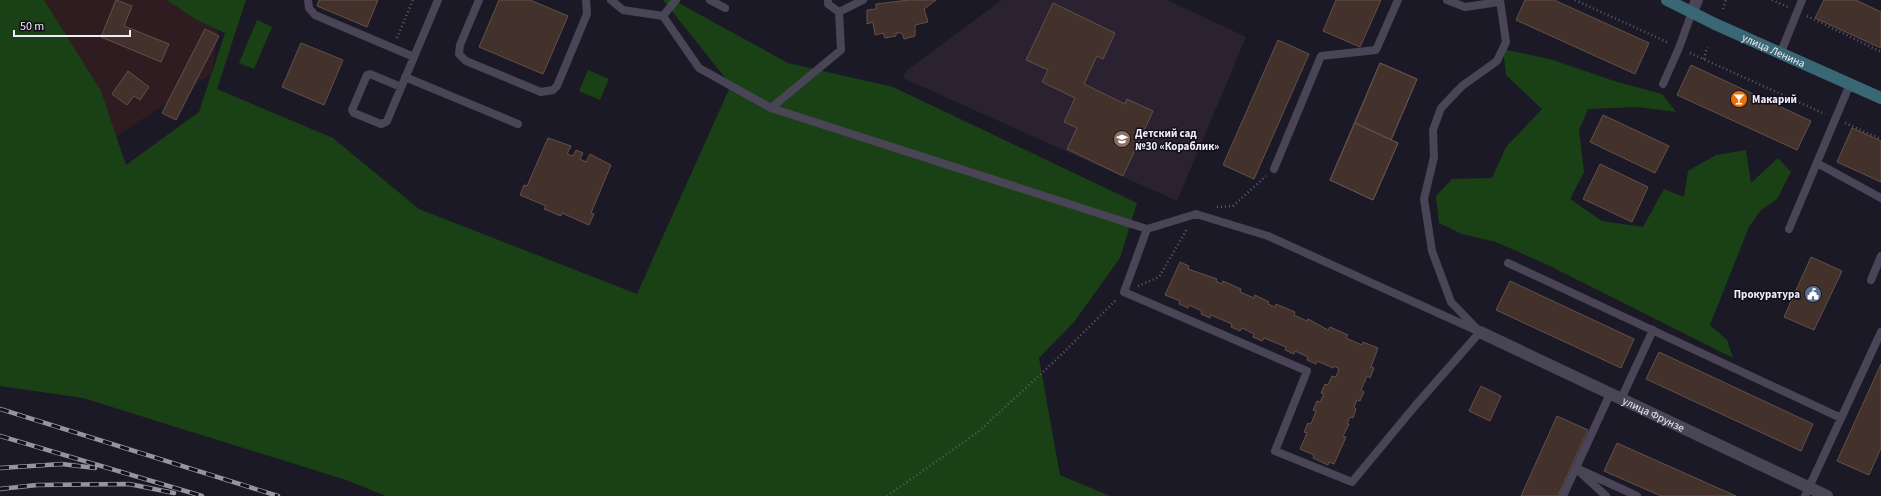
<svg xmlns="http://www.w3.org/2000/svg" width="1881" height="496" font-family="'Source Sans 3',sans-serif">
<rect width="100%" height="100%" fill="#1c1927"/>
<path fill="#2f1c21" d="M 26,0 L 222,0 L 212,73 L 103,145 Z"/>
<path fill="#2a2231" d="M 1002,0 L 1167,0 L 1246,37 L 1177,201 L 903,78 L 907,70 Z"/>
<path fill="#1a4015" d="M 0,0 L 44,0 L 101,91 L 126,165 L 199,112 L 225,33 L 197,20 L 167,0 L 246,0 L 217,89 L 333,138 L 419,209 L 637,294 L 731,85 L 663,0 L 673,0 L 788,63 L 893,87 L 1137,203 L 1120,258 L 1074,322 L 1039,358 L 1060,475 L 1110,496 L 386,496 L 346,480 L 83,398 L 0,386 Z
M 257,20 L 272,27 L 254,69 L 239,63 Z
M 1503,49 L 1553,60 L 1614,81 L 1662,94 L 1676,112 L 1638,107 L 1588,109 L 1579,130 L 1584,172 L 1570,199 L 1602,221 L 1643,227 L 1664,189 L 1684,197 L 1688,171 L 1716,155 L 1746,150 L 1751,183 L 1778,158 L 1791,172 L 1777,199 L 1761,210 L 1749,227 L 1710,325 L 1727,340 L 1733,358 L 1548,265 L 1496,242 L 1462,234 L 1439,223 L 1436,196 L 1452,179 L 1492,178 L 1506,147 L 1542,109 L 1506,75 Z
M 588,70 L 609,79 L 600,100 L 579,91 Z"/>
<path fill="#43312b" stroke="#635049" d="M 116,0 L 132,6 L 124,26 L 169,44 L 161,62 L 101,37 Z
M 319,0 L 378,0 L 367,27 L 317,6 Z
M 499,0 L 530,0 L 568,16 L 543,74 L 479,47 Z
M 909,0 L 936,0 L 924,9 L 928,22 L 915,25 L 915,36 L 904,39 L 902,33 L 896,33 L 896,36 L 885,38 L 883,33 L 875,35 L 873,22 L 867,24 L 867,10 L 876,9 L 876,4 Z
M 1336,0 L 1381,0 L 1360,47 L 1323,31 Z
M 1525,0 L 1554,0 L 1649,43 L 1635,74 L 1516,20 Z
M 1824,0 L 1856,0 L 1881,12 L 1881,48 L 1815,18 Z
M 1053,3 L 1115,33 L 1103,59 L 1097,56 L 1084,84 L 1125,104 L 1127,99 L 1153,111 L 1123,176 L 1067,149 L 1077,128 L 1064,122 L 1075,98 L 1042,82 L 1048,70 L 1026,60 Z
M 205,29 L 219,36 L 176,120 L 162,113 Z
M 1278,40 L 1309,54 L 1254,179 L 1223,165 Z
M 301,43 L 343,60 L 324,105 L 282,87 Z
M 1380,63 L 1417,79 L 1391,140 L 1398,143 L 1373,200 L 1330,180 Z
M 1380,63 L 1417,79 L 1391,140 L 1355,123 Z
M 1691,65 L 1811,121 L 1797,150 L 1677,95 Z
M 128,71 L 149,87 L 140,100 L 134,96 L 127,105 L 112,94 Z
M 1603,115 L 1669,146 L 1655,173 L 1590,142 Z
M 1355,123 L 1398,143 L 1373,200 L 1330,180 Z
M 1852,128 L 1881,141 L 1881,182 L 1837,162 Z
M 548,138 L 571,146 L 567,154 L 573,156 L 576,150 L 583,153 L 580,159 L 586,162 L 590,154 L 611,165 L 591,213 L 594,214 L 589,225 L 562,213 L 561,216 L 544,209 L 546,206 L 520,195 L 524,185 L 527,186 Z
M 1600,164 L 1648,187 L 1632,222 L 1583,199 Z
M 1811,257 L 1842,271 L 1814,330 L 1784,317 Z
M 1180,262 L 1189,266 L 1188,269 L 1217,279 L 1216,281 L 1222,284 L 1223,281 L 1241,289 L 1240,292 L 1254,298 L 1255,295 L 1269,302 L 1268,304 L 1275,307 L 1276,304 L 1295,312 L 1294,315 L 1307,321 L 1308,319 L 1328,330 L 1330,327 L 1348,335 L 1346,338 L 1362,345 L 1363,342 L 1378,348 L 1371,367 L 1374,368 L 1370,378 L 1367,376 L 1361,390 L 1364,392 L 1360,401 L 1357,400 L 1354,407 L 1356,409 L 1353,418 L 1350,417 L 1347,424 L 1349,424 L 1343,436 L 1346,437 L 1334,464 L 1329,462 L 1328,465 L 1313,458 L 1314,455 L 1300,449 L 1307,433 L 1304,432 L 1308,423 L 1311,424 L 1316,411 L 1313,410 L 1317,401 L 1320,402 L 1324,394 L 1321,393 L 1325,384 L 1328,385 L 1332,376 L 1336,377 L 1339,369 L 1334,366 L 1333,368 L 1317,361 L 1316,364 L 1307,360 L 1308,357 L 1295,351 L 1294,354 L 1285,350 L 1286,347 L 1264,338 L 1262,341 L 1253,337 L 1254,334 L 1242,328 L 1240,331 L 1231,327 L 1232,324 L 1211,315 L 1210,318 L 1201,314 L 1202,311 L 1189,305 L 1188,308 L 1179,304 L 1180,301 L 1165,295 Z
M 1510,281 L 1634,339 L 1621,368 L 1496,310 Z
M 1659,352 L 1813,424 L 1801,451 L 1646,379 Z
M 1881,364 L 1881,448 L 1869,475 L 1837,461 Z
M 1481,386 L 1501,396 L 1490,421 L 1469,411 Z
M 1557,416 L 1588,430 L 1558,496 L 1521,496 Z
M 1617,443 L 1736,496 L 1661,496 L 1604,471 Z"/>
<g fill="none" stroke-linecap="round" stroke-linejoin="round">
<path stroke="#5d5b67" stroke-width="2.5" stroke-dasharray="1 3" stroke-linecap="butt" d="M 1575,0 L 1669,43
M 1772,0 L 1788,7
M 1723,9 L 1726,0
M 1807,16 L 1881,52
M 397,38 L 413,0
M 1690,53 L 1825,114
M 1704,59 L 1707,47
M 1845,123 L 1881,139
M 1217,207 L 1233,206 L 1266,176
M 1138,286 L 1159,277 L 1187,229
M 887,496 L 978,432 L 1057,359 L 1117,299"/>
<path stroke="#494556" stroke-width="8" d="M 308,0 L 309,8 L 315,15 L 414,57
M 479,0 L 460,45 L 459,54 L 466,61 L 541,92 L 553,90 L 557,86 L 587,14 L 586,0
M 611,0 L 623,10 L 663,16 L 699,68 L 771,108 L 1147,229 L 1196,214 L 1268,236 L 1480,332
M 710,0 L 725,8
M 828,0 L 828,4 L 839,12
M 1447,0 L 1465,7 L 1499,2
M 663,16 L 676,0
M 1781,52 L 1802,0
M 405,77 L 518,124
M 1663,84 L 1679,48 L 1692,12
M 401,87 L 370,74 L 367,75 L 352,110 L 354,113 L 381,124 L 386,122 L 387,121 L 438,0
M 771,108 L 841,50 L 839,12 L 863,0
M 1817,163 L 1881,198
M 1274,169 L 1321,56 L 1376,50 L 1398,0
M 1147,229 L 1124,292 L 1307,371 L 1275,451 L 1352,482 L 1415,406 L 1480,332
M 1789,229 L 1850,84
M 1508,263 L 1841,418
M 1871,280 L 1881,256
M 1477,329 L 1451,302 L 1432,251 L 1424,199 L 1434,157 L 1433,130 L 1441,108 L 1462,86 L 1497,61 L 1506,42 L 1500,0
M 1621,399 L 1653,330
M 1576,468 L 1637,496
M 1581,473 L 1606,496
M 1563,496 L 1610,394
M 1805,496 L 1881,332"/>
<g stroke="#494556" stroke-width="12">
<path d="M 1692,12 L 1697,0"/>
<path id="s1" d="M 1480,332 L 1827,496"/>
</g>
<path stroke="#396874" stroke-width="12" id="s2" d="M 1667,0 L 1715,24 L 1881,98"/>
<g stroke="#9794a0" stroke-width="4.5">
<path id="rail" d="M 0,409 L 278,496
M 0,436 L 202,496
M 0,468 L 62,464 L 95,468
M 0,489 L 37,485 L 129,484 L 174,493"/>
</g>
<use href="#rail" stroke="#130f1d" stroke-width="3" stroke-dasharray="9" stroke-linecap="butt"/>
</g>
<defs>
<g id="bar-disc" transform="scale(0.9)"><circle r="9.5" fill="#e8710a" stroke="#130f1d"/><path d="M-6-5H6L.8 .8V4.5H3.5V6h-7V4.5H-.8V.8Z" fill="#fff"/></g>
<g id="school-disc" transform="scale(0.9)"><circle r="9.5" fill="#8d6e63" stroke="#130f1d"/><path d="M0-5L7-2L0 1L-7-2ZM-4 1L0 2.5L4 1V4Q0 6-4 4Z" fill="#fff"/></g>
<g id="civic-disc" transform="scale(0.9)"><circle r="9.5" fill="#5c6f8a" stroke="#130f1d"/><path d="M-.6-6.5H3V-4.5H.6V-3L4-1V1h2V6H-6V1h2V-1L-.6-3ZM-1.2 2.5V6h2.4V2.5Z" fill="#fff"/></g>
</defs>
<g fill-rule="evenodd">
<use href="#bar-disc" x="1739" y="99"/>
<use href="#school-disc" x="1122" y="139"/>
<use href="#civic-disc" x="1813" y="294"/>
</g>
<g text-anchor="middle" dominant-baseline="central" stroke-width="3" stroke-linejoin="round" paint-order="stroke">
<g font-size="11" fill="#efedf7" stroke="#130f1d">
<text stroke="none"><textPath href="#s2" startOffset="118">улица Ленина</textPath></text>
<text stroke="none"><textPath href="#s1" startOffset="192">улица Фрунзе</textPath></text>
</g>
<g font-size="11" font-weight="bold" fill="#efedf7" stroke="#130f1d" text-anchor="start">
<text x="1752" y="99">Макарий</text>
<text x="1135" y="133">Детский сад<tspan x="1135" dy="13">№30 «Кораблик»</tspan></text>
<text x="1800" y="294" text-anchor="end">Прокуратура</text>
</g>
</g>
<path d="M14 30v6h116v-6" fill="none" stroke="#efedf7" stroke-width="2"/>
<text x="20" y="30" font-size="12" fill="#efedf7" stroke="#130f1d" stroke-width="3" paint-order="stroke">50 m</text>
</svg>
